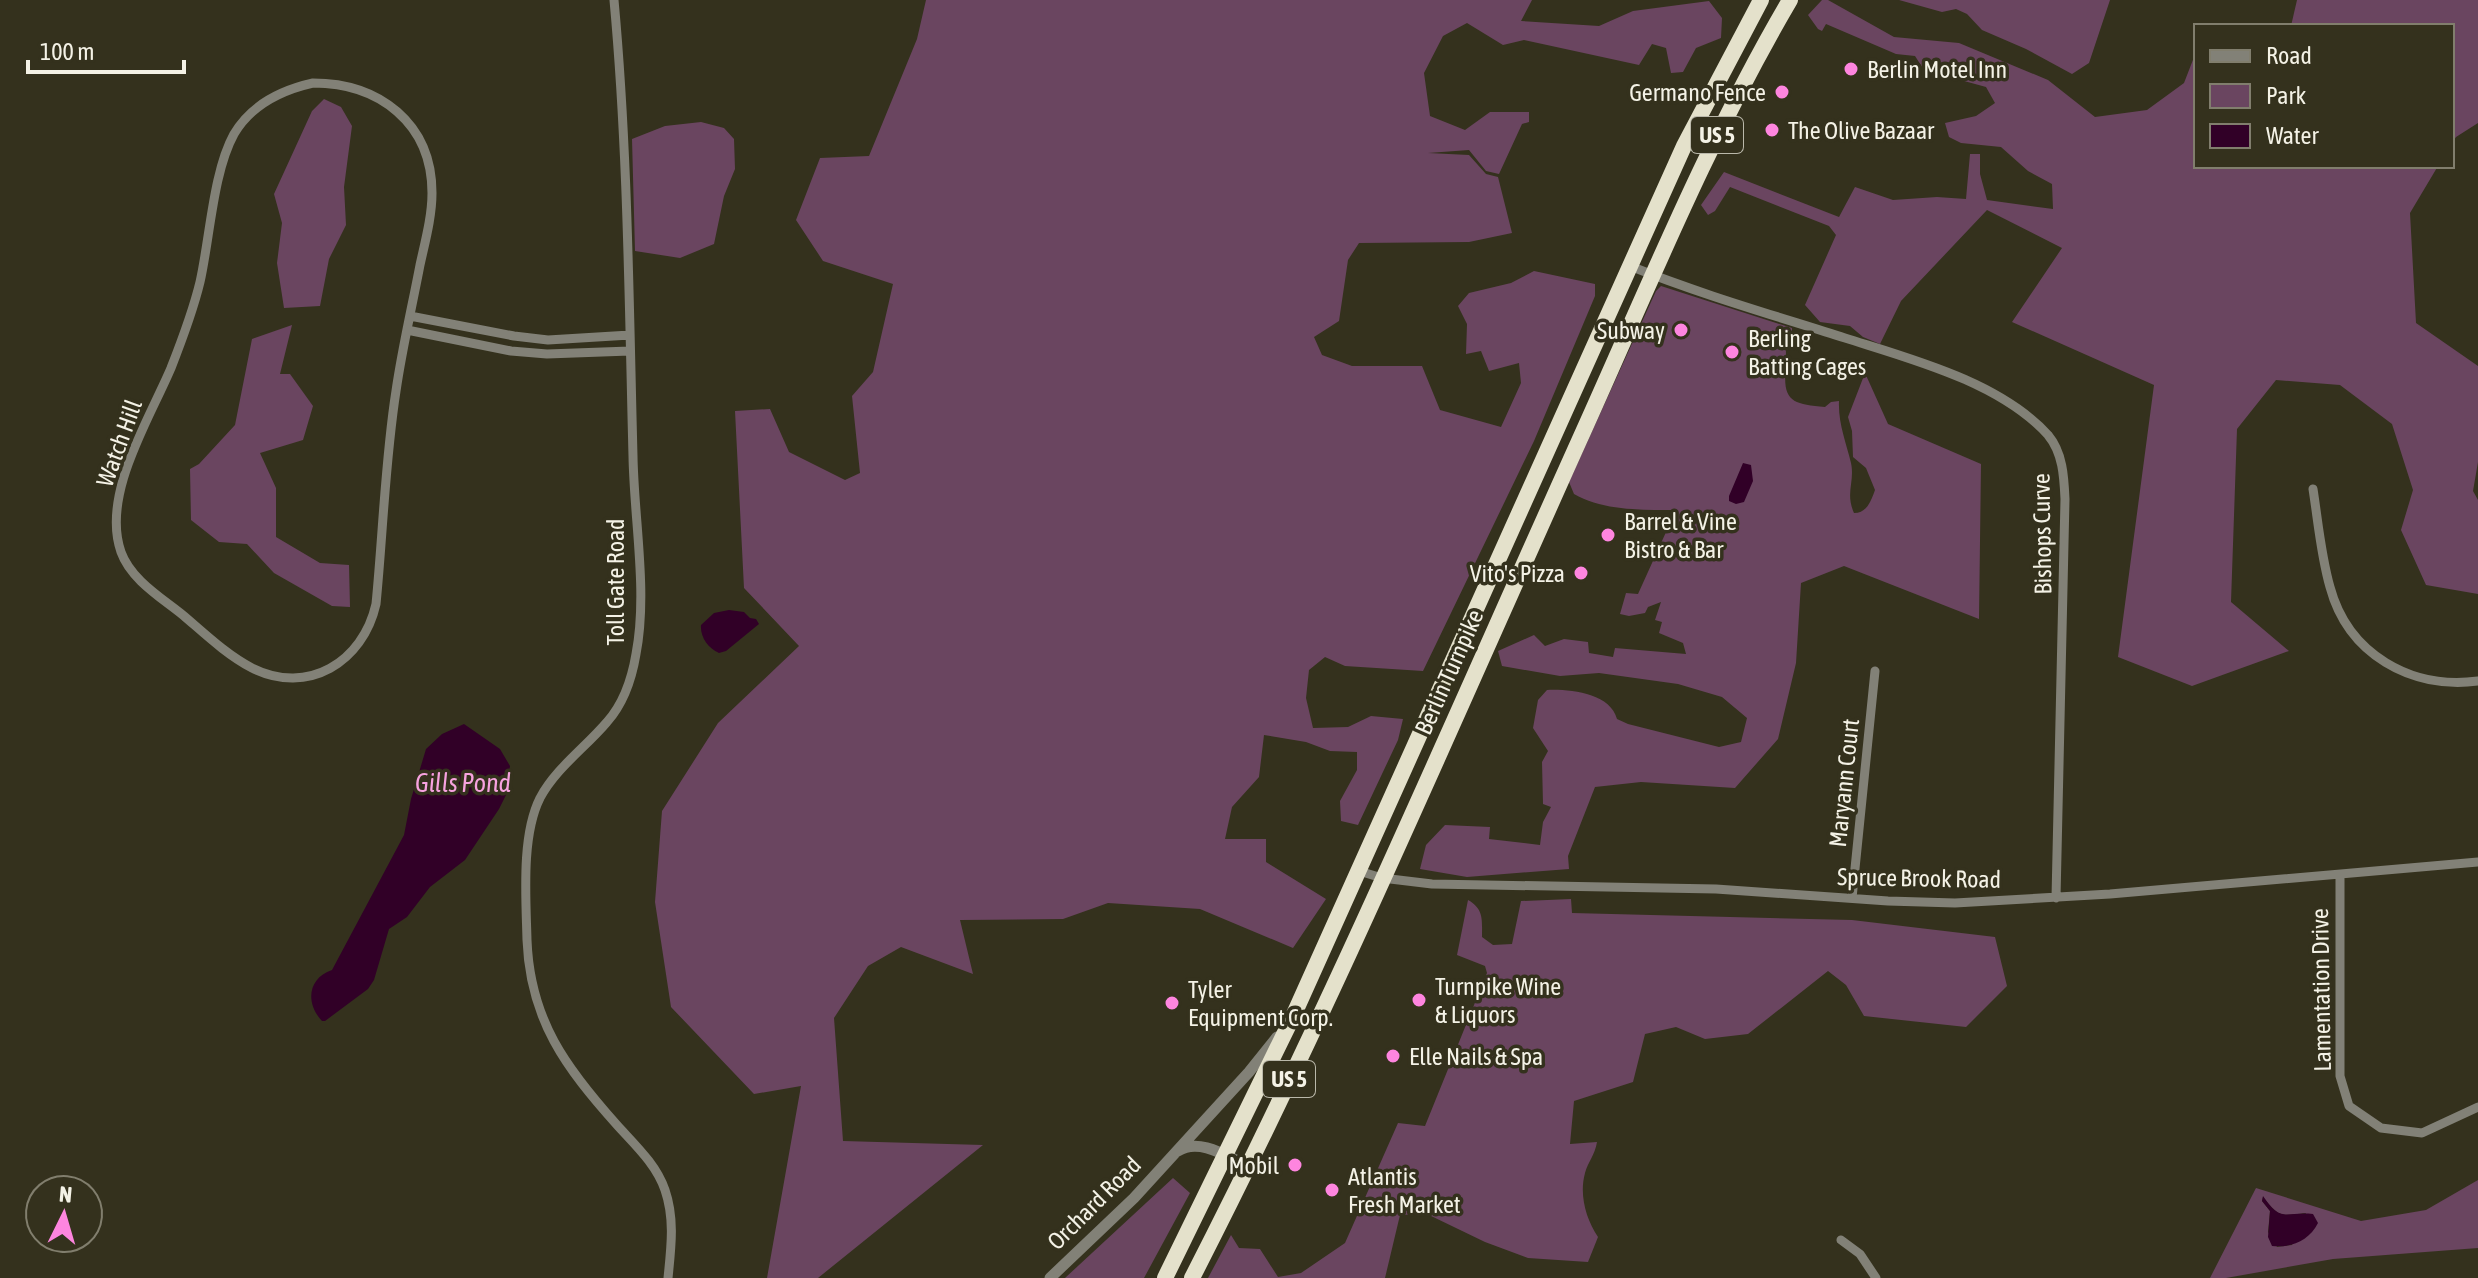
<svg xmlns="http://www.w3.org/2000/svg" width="2478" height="1278" font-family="'Asap Condensed',sans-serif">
<rect width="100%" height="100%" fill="#34311d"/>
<path fill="#6a4560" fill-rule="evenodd" d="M 926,0 L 1532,0 L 1521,21 L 1599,26 L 1633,11 L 1709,1 L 1722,18 L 1721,38 L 1696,48 L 1683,72 L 1671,73 L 1666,48 L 1652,44 L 1639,65 L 1524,40 L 1503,45 L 1467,23 L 1443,36 L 1424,73 L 1430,116 L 1465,130 L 1490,112 L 1529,112 L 1529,122 L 1522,124 L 1499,174 L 1486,171 L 1469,150 L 1428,153 L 1469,155 L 1486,174 L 1498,177 L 1512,233 L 1469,242 L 1359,243 L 1348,260 L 1339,321 L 1314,337 L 1322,355 L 1352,366 L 1422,366 L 1440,410 L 1501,427 L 1521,383 L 1519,363 L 1489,371 L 1481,351 L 1466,354 L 1467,324 L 1458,306 L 1469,293 L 1511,283 L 1534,271 L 1595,284 L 1595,296 L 1534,441 L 1423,671 L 1345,666 L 1325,657 L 1309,670 L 1306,698 L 1313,728 L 1348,727 L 1371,716 L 1403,719 L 1398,740 L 1358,825 L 1341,821 L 1340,801 L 1357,770 L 1357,752 L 1330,751 L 1306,742 L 1264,735 L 1259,777 L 1232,807 L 1225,839 L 1266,839 L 1266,862 L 1326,899 L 1293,948 L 1200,909 L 1108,903 L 1063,919 L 960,920 L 973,974 L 901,947 L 868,966 L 834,1018 L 843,1141 L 983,1145 L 818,1278 L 767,1278 L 801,1086 L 754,1094 L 671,1007 L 655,902 L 662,811 L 718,723 L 799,646 L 744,588 L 735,411 L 770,409 L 789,452 L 845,480 L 860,473 L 852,396 L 873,372 L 893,284 L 823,261 L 796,220 L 820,158 L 869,156 L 917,39 Z
M 1822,0 L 1828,0 L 1894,37 L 1959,43 L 2048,80 L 2095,117 L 2147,110 L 2184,83 L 2196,52 L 2196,166 L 2438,166 L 2410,213 L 2416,323 L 2478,366 L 2478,462 L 2473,491 L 2478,500 L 2478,594 L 2426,585 L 2401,530 L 2413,490 L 2392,424 L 2340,385 L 2276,380 L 2237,429 L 2231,602 L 2289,651 L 2192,686 L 2118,657 L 2154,385 L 2012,322 L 2062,248 L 1987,210 L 1901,301 L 1880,344 L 1863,337 L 1850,326 L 1820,322 L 1805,305 L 1836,235 L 1829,226 L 1730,187 L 1715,211 L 1708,215 L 1701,205 L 1724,172 L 1839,217 L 1855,187 L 1893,200 L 1937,197 L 1966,199 L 1970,154 L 1980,154 L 1980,174 L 1987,200 L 2053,209 L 2052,184 L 2028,171 L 2001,147 L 1961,143 L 1949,137 L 1945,123 L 1976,116 L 1995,103 L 1986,87 L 1924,70 L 1915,56 L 1896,54 L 1826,24 L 1822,31 L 1818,29 L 1808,15 Z
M 1899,0 L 2110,0 L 2089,63 L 2072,74 L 2026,49 L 1982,30 L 1967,14 L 1956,9 L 1942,12 Z
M 2297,0 L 2478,0 L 2478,123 L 2456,137 L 2452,143 L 2452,26 L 2291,26 Z
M 324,99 L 341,107 L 352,126 L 344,187 L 346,225 L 329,259 L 320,306 L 284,308 L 277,263 L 282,223 L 274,194 L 312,111 Z
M 701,122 L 724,128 L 734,139 L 735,169 L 724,196 L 714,244 L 680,258 L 635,251 L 632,139 L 665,126 Z
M 1661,286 L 1792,328 L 1792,336 C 1783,346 1787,354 1786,366 C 1782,401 1792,404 1825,407 L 1831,402 L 1839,401 C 1838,423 1846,442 1851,463 C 1855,482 1845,493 1854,513 C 1867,513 1871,501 1875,490 L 1866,468 L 1853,457 L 1852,431 L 1848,417 L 1865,373 L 1888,424 L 1981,464 L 1979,619 L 1844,566 L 1801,583 L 1796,663 L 1778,739 L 1735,788 L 1641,782 L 1595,787 L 1568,856 L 1569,869 L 1467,877 L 1420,869 L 1426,845 L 1445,825 L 1490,827 L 1489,839 L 1540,845 L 1543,822 L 1551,807 L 1543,804 L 1542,762 L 1548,751 L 1533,728 L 1538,700 L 1547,690 C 1570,689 1610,693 1617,719 L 1628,724 L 1719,747 L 1741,742 L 1747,718 L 1722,697 L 1678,684 L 1599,673 L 1560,676 L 1502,666 L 1498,651 L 1534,635 L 1545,646 L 1564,639 L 1588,642 L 1589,653 L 1613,657 L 1615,648 L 1686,654 L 1683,643 L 1659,633 L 1662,622 L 1655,620 L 1661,602 L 1648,607 L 1645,613 L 1629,616 L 1620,614 L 1626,593 L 1638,594 L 1676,510 C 1644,510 1603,511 1574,494 L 1569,482 L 1656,291 Z
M 292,325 L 280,374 L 290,374 L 313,406 L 303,440 L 260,453 L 276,488 L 276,537 L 320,563 L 349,565 L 350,607 L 332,606 L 274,573 L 247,544 L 219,542 L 191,520 L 190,469 L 199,464 L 235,425 L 252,339 Z
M 1571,899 L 1572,913 L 1852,920 L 1995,937 L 2007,986 L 1966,1027 L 1864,1016 L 1846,985 L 1828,971 L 1748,1034 L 1705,1039 L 1676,1027 L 1645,1034 L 1633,1082 L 1574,1101 L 1570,1144 L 1597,1142 C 1595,1155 1588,1162 1585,1173 C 1579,1195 1586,1219 1598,1237 L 1588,1262 L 1528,1258 L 1485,1242 L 1427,1214 L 1400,1215 L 1385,1278 L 1208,1278 L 1231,1235 L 1239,1248 L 1260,1249 L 1278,1277 L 1301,1273 L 1345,1243 L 1398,1123 L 1425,1126 L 1487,973 L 1485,966 L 1457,955 L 1468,900 C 1484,909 1482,920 1482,937 L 1493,945 L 1512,944 L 1521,901 Z
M 1173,1178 L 1190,1193 L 1144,1278 L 1065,1278 Z
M 2478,1180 L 2478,1248 L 2333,1259 L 2226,1278 L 2210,1278 L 2256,1188 L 2361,1221 L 2426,1210 ZM 2263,1197 C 2280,1218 2280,1216 2306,1213 L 2292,1245 L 2277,1247 L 2268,1232 L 2270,1211 L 2262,1201 Z"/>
<path fill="#310027" d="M 1743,463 L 1751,465 L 1753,481 L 1744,502 L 1736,504 L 1729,501 L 1729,496 Z
M 729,610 L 744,612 L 750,618 L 756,619 L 759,624 L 726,651 L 719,653 C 708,648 700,637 701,625 L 714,613 Z
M 464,724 L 500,749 L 510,766 L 506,795 L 499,809 L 465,860 L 430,887 L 407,917 L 389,929 L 374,980 L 368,989 L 325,1021 L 322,1021 C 305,1003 308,978 332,970 L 404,835 L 411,799 L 426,749 L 442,734 Z
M 2263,1196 C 2282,1224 2285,1211 2313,1214 L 2318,1223 C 2309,1241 2291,1248 2272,1246 L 2268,1237 L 2270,1211 L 2262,1201 Z"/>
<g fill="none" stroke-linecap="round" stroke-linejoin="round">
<path stroke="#828177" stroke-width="9" d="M 614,0 C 628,152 629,304 633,456 C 634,520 648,592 636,654 C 632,678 624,703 607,722 C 585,748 556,768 540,798 C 521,836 526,898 527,940 C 530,1020 566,1068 617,1125 C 635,1145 656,1164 665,1190 C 675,1219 671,1248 668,1278
M 313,83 C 379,83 432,123 432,193 C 432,217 425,242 420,265 C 412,307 402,349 396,391 C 385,461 383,533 376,604 C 363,662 308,696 252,668 C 227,655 205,634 184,616 C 162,598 131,580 121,552 C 101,495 149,420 171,368 C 182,340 193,311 200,282 C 210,238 213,172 234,134 C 251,105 282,90 313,83 Z
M 1630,266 C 1700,294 1773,315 1845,338 C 1911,359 2000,382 2048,435 C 2063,453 2064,477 2065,499 L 2056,898
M 410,316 L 514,336 L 548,340 L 630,335
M 407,330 L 511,351 L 547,354 L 630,351
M 2313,489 C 2318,521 2321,556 2330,587 C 2348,654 2411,690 2478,681
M 1359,871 L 1382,878 L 1432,884 L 1716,889 L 1888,901 L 1955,903 L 2110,894 L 2478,862
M 2340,875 L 2340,1076 L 2349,1106 L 2381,1128 L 2422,1133 L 2478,1107
M 1852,898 L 1875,671
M 1841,1240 L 1860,1254 L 1876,1278"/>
<path stroke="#828177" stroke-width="11" d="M 1178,1151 C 1199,1137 1228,1157 1248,1166
M 1050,1278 L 1134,1198 L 1249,1072 L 1277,1037"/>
<path stroke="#e4e1cb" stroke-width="16" d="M 1165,1278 L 1295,1012 L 1684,146 L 1761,0
M 1192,1278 C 1332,1005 1453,721 1579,441 C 1646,293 1707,141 1790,0"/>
</g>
<g fill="#fe85df" stroke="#34311d" stroke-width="3">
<circle cx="1851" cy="69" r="8"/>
<circle cx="1782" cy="92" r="8"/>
<circle cx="1772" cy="130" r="8"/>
<circle cx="1681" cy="330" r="8"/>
<circle cx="1732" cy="352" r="8"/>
<circle cx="1608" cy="535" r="8"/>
<circle cx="1581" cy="573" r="8"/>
<circle cx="1419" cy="1000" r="8"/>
<circle cx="1172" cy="1003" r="8"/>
<circle cx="1393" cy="1056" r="8"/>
<circle cx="1295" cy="1165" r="8"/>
<circle cx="1332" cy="1190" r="8"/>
</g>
<g text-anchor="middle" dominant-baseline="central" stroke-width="7" stroke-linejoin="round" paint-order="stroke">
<g fill="#34311d" stroke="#bab8aa" stroke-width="2">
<rect x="1691" y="117" width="52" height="36" rx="6"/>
<rect x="1263" y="1061" width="52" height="36" rx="6"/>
</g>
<g font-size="22" font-weight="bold" fill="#f4f2e6">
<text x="1717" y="135">US 5</text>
<text x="1289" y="1079">US 5</text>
</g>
<g font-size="24" fill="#f4f2e6" stroke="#34311d" text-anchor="start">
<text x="1867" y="69">Berlin Motel Inn</text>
<text x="1766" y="92" text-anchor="end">Germano Fence</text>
<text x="1788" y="130">The Olive Bazaar</text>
<text x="1665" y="330" text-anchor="end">Subway</text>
<text x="1748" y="338">Berling<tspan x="1748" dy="28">Batting Cages</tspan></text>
<text x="1624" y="521">Barrel &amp; Vine<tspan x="1624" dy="28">Bistro &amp; Bar</tspan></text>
<text x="1565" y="573" text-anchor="end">Vito's Pizza</text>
<text x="1435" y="986">Turnpike Wine<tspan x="1435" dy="28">&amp; Liquors</tspan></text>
<text x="1188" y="989">Tyler<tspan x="1188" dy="28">Equipment Corp.</tspan></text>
<text x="1409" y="1056">Elle Nails &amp; Spa</text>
<text x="1279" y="1165" text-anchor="end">Mobil</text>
<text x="1348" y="1176">Atlantis<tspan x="1348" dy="28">Fresh Market</tspan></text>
</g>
<g font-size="24" fill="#f4f2e6" stroke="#34311d">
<text transform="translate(119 443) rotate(-70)">Watch Hill</text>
<text transform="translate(2042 534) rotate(-91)">Bishops Curve</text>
<text transform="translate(615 582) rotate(-90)">Toll Gate Road</text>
<text transform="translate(1449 672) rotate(-66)">Berlin Turnpike</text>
<text transform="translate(1844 783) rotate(-84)">Maryann Court</text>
<text transform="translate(1919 878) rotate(1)">Spruce Brook Road</text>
<text transform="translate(2321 990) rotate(-91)">Lamentation Drive</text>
<text transform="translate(1094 1203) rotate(-45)">Orchard Road</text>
</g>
<g font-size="26" font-style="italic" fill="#f7a2df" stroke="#34311d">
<text x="463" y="783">Gills Pond</text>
</g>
</g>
<rect x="2194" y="24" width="260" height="144" fill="#34311d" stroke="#817e6d" stroke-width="2"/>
<rect x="2210" y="50" width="40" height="12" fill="#828177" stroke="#817e6d" stroke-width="2"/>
<text x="2266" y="64" font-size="24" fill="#f4f2e6">Road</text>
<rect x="2210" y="84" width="40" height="24" fill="#6a4560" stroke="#817e6d" stroke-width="2"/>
<text x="2266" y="104" font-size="24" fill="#f4f2e6">Park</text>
<rect x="2210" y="124" width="40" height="24" fill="#310027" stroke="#817e6d" stroke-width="2"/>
<text x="2266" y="144" font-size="24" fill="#f4f2e6">Water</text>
<g transform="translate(64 1214) rotate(5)"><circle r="38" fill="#34311d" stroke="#817e6d" stroke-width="2"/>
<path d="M0-6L14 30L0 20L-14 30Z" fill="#fe85df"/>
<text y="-12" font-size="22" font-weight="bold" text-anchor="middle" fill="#f4f2e6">N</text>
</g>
<path d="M28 60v12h156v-12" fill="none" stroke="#f4f2e6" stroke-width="4"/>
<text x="40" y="60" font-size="24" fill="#f4f2e6" stroke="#34311d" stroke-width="6" paint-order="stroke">100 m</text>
</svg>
